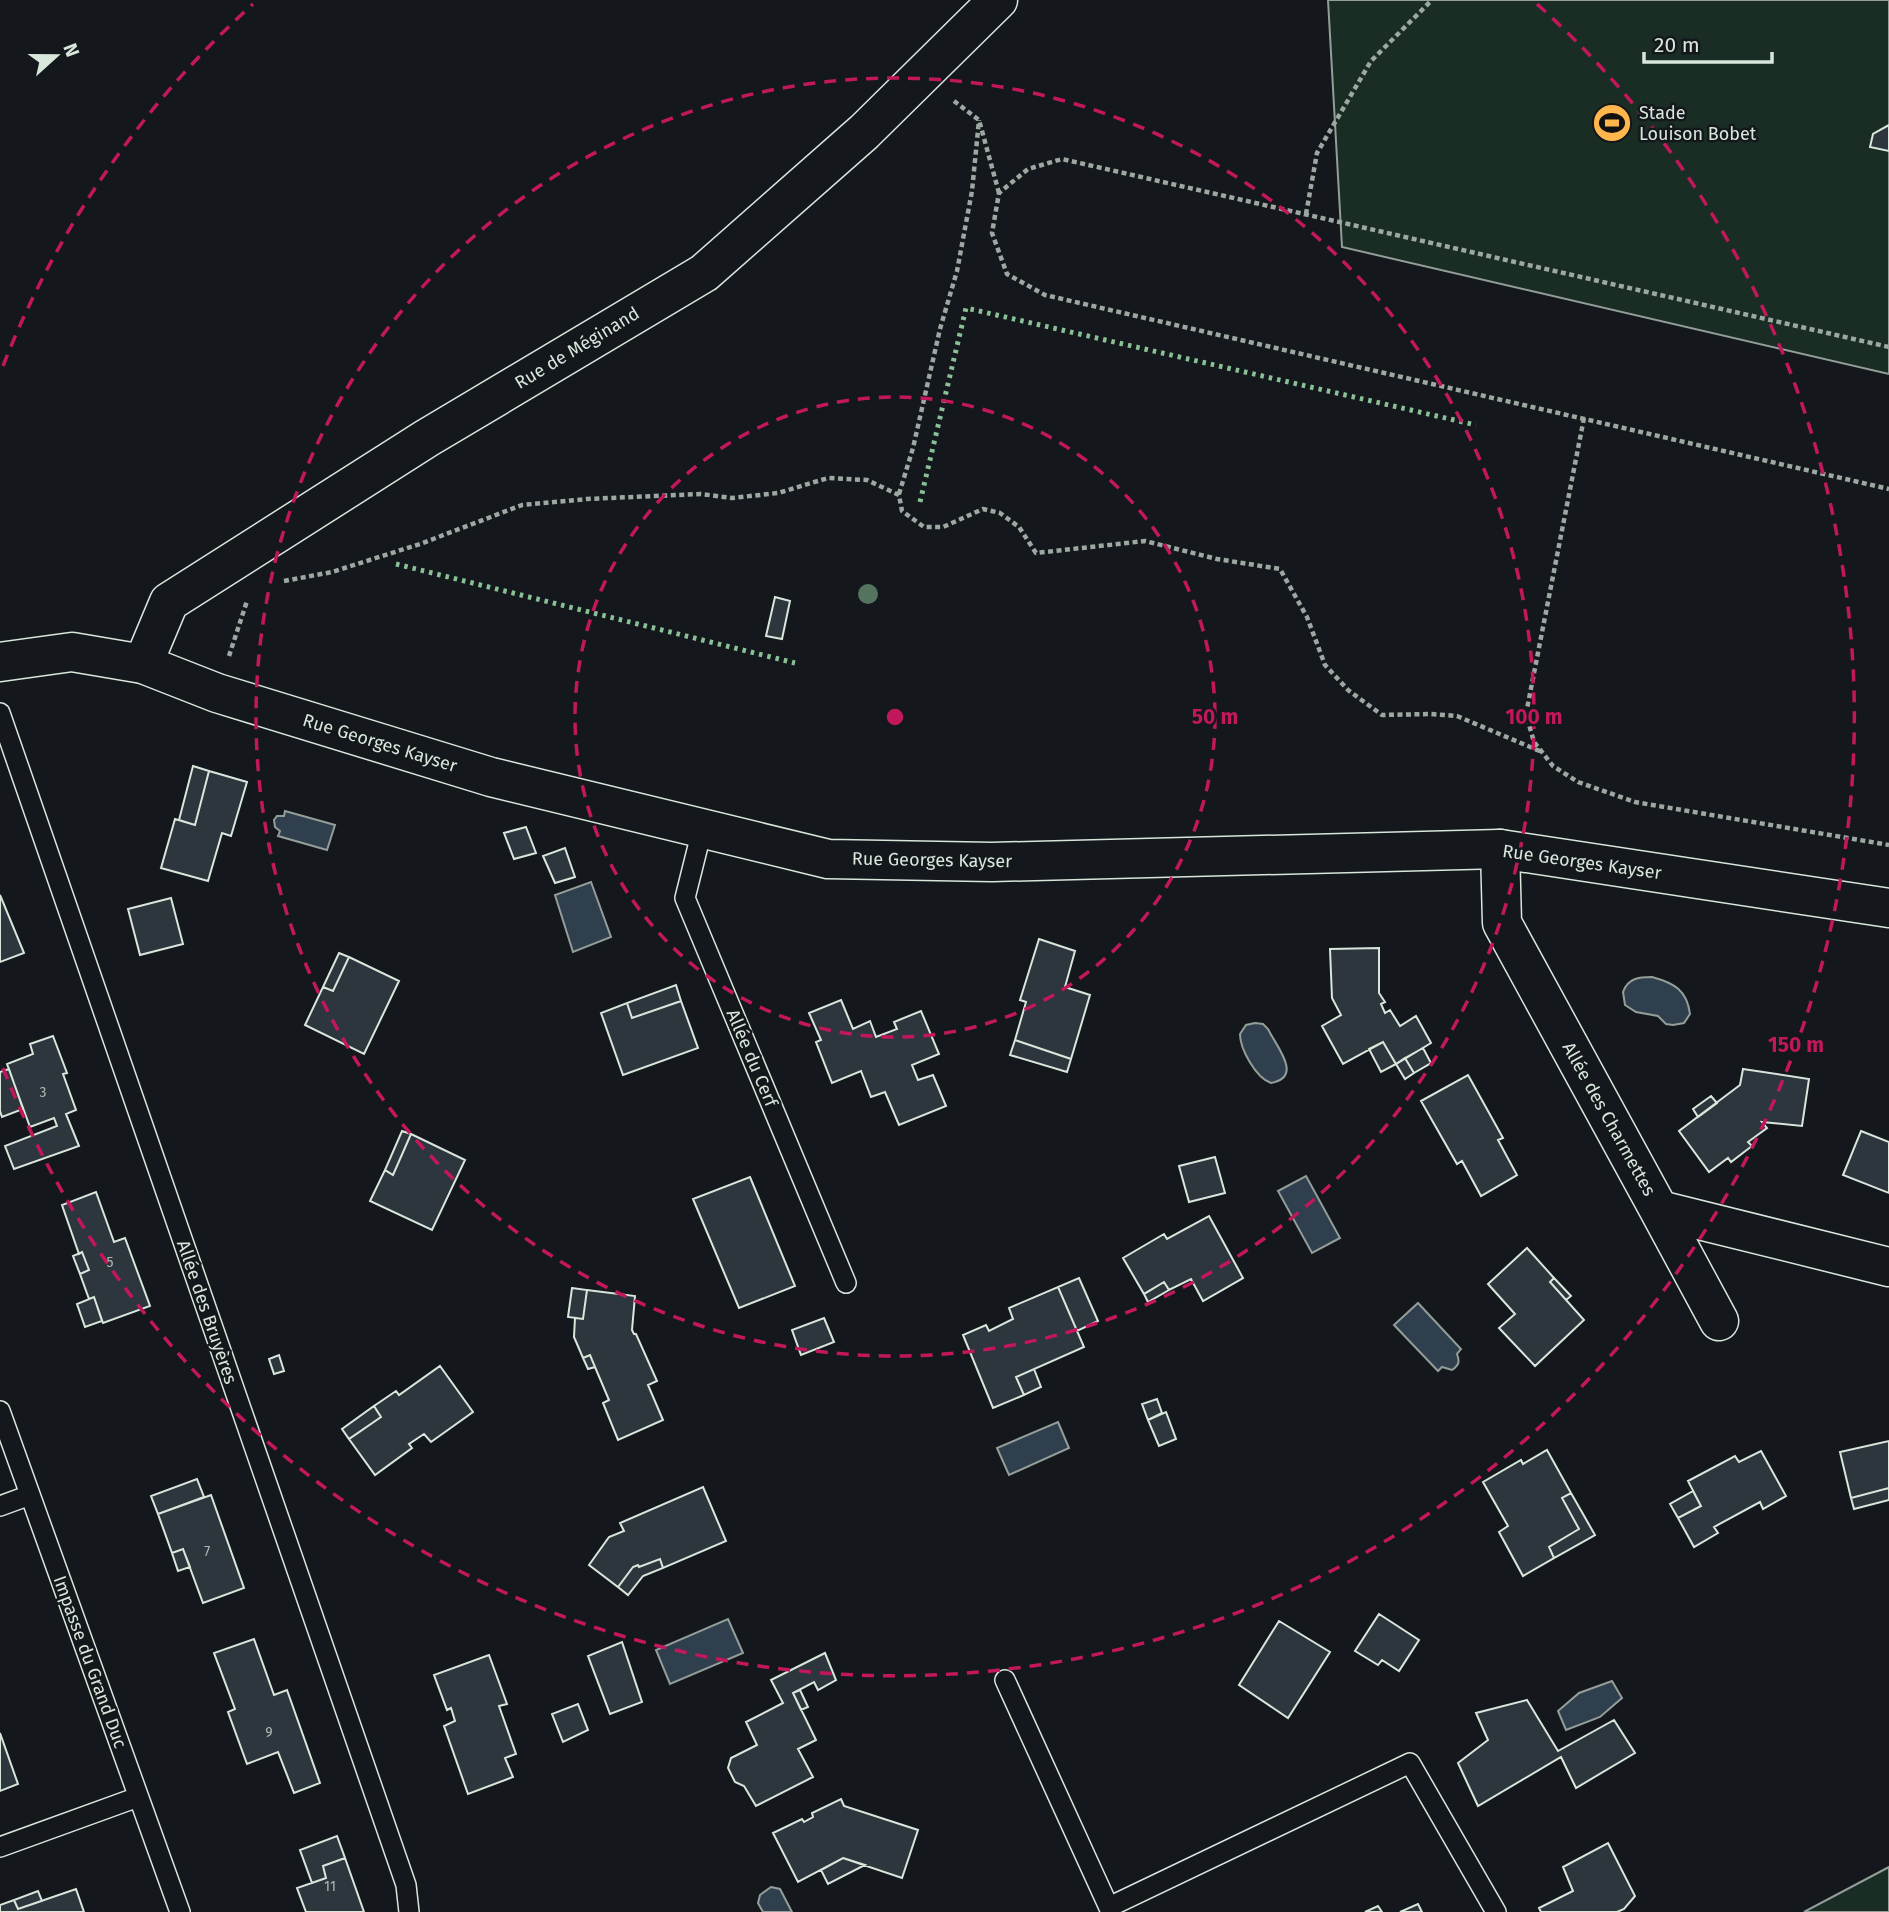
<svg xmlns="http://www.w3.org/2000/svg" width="1889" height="1912" font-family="'Fira Sans',sans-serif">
<rect width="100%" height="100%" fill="#14181c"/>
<path fill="#1a2d24" stroke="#939e99" stroke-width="2" d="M 1328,0 L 1889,0 L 1889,374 L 1342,247 Z
M 1889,1867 L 1889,1912 L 1804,1912 Z"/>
<path fill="#2f3f4d" stroke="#939e99" stroke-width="2" d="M 285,811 L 335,825 L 327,850 L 278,836 L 280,831 L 275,827 L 274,820 L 277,816 L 284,816 Z
M 591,882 L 611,937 L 573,952 L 555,895 Z
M 1652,977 C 1674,983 1687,990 1690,1014 L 1684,1023 L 1673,1025 L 1666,1024 L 1658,1016 L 1636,1012 L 1625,1005 L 1623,992 C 1628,978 1639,977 1652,977 Z
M 1255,1023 L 1263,1024 L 1268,1029 C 1276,1046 1304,1077 1271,1083 C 1256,1078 1240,1049 1240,1034 L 1246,1025 Z
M 1306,1176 L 1340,1238 L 1312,1253 L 1278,1191 Z
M 1418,1303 L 1461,1349 L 1457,1354 C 1460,1362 1459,1365 1452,1370 L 1442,1367 L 1438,1371 L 1394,1325 Z
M 1058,1422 L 1069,1448 L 1009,1475 L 997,1448 Z
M 728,1619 L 743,1653 L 670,1684 L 656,1650 Z
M 1612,1681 L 1622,1698 L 1600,1717 L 1566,1730 L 1558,1711 L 1579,1693 Z
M 771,1887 L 780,1889 L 792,1912 L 763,1912 L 758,1903 L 760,1895 Z"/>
<path fill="#2c363c" stroke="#d8e6dc" stroke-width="2" d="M 1889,125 L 1889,151 L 1870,147 L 1873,134 Z
M 775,597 L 790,601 L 782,639 L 766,636 Z
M 193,766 L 209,771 L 195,825 L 179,820 Z
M 209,771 L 247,782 L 231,836 L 222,833 L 208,881 L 161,868 L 175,819 L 195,825 Z
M 526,827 L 536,853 L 514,859 L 504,833 Z
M 565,848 L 575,877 L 555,883 L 543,856 Z
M 0,895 L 24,953 L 0,962 Z
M 171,898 L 183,944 L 140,955 L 128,909 Z
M 1039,939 L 1075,951 L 1065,987 L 1090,995 L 1071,1059 L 1015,1040 L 1026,1002 L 1020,1000 Z
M 1379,948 L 1379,993 L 1385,1002 L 1381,1004 L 1385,1013 L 1390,1010 L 1400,1026 L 1416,1016 L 1431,1043 L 1396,1064 L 1383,1042 L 1343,1064 L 1322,1026 L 1341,1015 L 1332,998 L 1330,949 Z
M 339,953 L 349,957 L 333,991 L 323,987 Z
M 349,957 L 399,981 L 364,1054 L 305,1025 L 323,987 L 333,991 Z
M 676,985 L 681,1001 L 632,1018 L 627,1003 Z
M 841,1000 L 853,1029 L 870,1021 L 876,1037 L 897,1029 L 894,1022 L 921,1011 L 939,1054 L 912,1065 L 918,1080 L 933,1075 L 946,1106 L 899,1125 L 885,1092 L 871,1097 L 861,1071 L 832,1083 L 816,1042 L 821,1040 L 809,1013 Z
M 681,1001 L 698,1048 L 623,1075 L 601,1013 L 627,1003 L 632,1018 Z
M 53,1036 L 67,1073 L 63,1074 L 76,1110 L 66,1114 L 79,1146 L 14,1169 L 5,1146 L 57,1126 L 54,1118 L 30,1127 L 7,1064 L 33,1054 L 30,1044 Z
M 1015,1040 L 1071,1059 L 1067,1072 L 1010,1055 Z
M 1383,1042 L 1396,1064 L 1381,1072 L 1369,1049 Z
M 1423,1048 L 1431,1063 L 1414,1073 L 1405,1058 Z
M 1405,1058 L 1414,1073 L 1405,1079 L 1396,1064 Z
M 9,1069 L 23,1109 L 2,1117 L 0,1111 L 0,1072 Z
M 1743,1069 L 1809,1079 L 1802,1126 L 1762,1122 L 1767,1128 L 1748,1142 L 1752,1146 L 1731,1162 L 1728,1158 L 1709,1172 L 1679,1131 L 1740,1085 Z
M 1468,1075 L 1503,1138 L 1498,1140 L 1517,1175 L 1481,1196 L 1462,1161 L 1457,1164 L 1421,1101 Z
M 1711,1096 L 1717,1103 L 1698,1117 L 1693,1109 Z
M 402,1131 L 411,1134 L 393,1175 L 385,1170 Z
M 1861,1131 L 1889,1142 L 1889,1193 L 1843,1175 Z
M 411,1134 L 465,1160 L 432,1230 L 370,1201 L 385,1170 L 393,1175 Z
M 1215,1157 L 1225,1193 L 1189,1202 L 1179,1166 Z
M 750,1177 L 795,1286 L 739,1308 L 693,1199 Z
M 96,1192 L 114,1242 L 125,1238 L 150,1306 L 103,1323 L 94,1297 L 89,1299 L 80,1274 L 89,1270 L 82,1252 L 79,1254 L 62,1205 Z
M 1209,1216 L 1243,1278 L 1203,1301 L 1191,1279 L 1169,1290 L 1164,1282 L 1144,1294 L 1123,1258 L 1164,1234 L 1167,1239 Z
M 1527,1248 L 1554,1278 L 1550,1282 L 1584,1320 L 1535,1366 L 1499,1328 L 1515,1314 L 1488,1284 Z
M 82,1252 L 89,1270 L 80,1274 L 73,1256 Z
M 1079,1278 L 1098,1321 L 1077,1331 L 1058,1287 Z
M 1554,1278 L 1571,1296 L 1566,1300 L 1550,1282 Z
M 1164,1282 L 1169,1290 L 1148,1302 L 1144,1294 Z
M 1058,1287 L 1084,1347 L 1016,1377 L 1024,1395 L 993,1408 L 963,1335 L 986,1325 L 989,1331 L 1013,1319 L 1009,1308 Z
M 572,1288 L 587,1290 L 583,1319 L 568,1317 Z
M 587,1290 L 635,1296 L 632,1330 L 634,1334 L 636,1334 L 657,1381 L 648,1385 L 663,1420 L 618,1440 L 603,1403 L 609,1400 L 595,1367 L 590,1355 L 583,1358 L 574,1337 L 575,1318 L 583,1319 Z
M 94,1297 L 102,1321 L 85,1327 L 77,1304 Z
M 824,1318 L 834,1342 L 801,1355 L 792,1330 Z
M 279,1355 L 284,1371 L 274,1374 L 269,1359 Z
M 590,1355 L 595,1367 L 588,1369 L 583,1358 Z
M 440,1366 L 473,1412 L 431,1442 L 424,1434 L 409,1444 L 412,1448 L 375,1475 L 349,1439 L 381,1417 L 374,1406 L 396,1391 L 399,1395 Z
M 1034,1369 L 1041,1387 L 1024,1395 L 1016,1377 Z
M 1157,1399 L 1162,1413 L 1148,1420 L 1142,1404 Z
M 374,1406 L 381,1417 L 349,1439 L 342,1429 Z
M 1166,1412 L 1176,1439 L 1159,1446 L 1148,1420 Z
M 1889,1441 L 1889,1488 L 1851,1498 L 1840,1452 Z
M 1547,1450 L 1571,1493 L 1562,1498 L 1579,1529 L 1549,1547 L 1554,1558 L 1523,1576 L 1499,1532 L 1508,1526 L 1483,1482 L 1521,1460 L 1523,1464 Z
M 1761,1451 L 1786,1496 L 1763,1509 L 1760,1502 L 1714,1527 L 1718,1533 L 1694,1547 L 1678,1518 L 1701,1506 L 1688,1481 L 1735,1456 L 1739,1462 Z
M 197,1479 L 204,1497 L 158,1514 L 151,1496 Z
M 703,1487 L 726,1541 L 663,1568 L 660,1559 L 639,1567 L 638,1565 L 633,1567 L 618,1587 L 589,1565 L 609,1537 L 624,1531 L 620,1523 Z
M 1889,1488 L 1889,1500 L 1854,1509 L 1851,1498 Z
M 1693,1491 L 1701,1506 L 1678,1518 L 1670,1504 Z
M 1571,1493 L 1595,1535 L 1554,1558 L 1549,1547 L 1579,1529 L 1562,1498 Z
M 211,1495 L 244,1588 L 203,1603 L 183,1549 L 172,1553 L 158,1514 Z
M 183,1549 L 190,1567 L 178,1571 L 172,1553 Z
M 660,1559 L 663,1568 L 643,1576 L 628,1595 L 618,1587 L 633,1567 L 638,1565 L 639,1567 Z
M 1379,1614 L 1419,1640 L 1399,1671 L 1382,1660 L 1378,1665 L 1355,1651 Z
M 1279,1621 L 1330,1652 L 1288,1718 L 1239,1685 Z
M 254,1639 L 274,1695 L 287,1690 L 320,1783 L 294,1793 L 278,1752 L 247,1764 L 228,1712 L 235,1709 L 214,1653 Z
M 622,1642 L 642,1702 L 610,1714 L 588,1656 Z
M 825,1653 L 836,1680 L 818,1690 L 814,1682 L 793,1693 L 816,1740 L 798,1749 L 813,1777 L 756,1806 L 744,1786 L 735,1782 L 728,1768 L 731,1758 L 757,1745 L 746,1722 L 783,1703 L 771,1680 Z
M 489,1655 L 507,1704 L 499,1706 L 516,1754 L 505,1758 L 513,1777 L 468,1794 L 444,1726 L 455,1721 L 451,1708 L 447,1710 L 434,1675 Z
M 800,1690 L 808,1707 L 801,1710 L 793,1693 Z
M 1527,1700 L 1558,1751 L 1614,1720 L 1635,1753 L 1576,1788 L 1561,1757 L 1478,1806 L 1458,1763 L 1488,1740 L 1476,1713 Z
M 578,1704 L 588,1730 L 563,1742 L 552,1714 Z
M 0,1733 L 18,1784 L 0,1791 Z
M 841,1799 L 844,1806 L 918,1830 L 902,1878 L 843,1858 L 798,1882 L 773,1833 L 802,1819 L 804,1822 L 813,1817 L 812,1813 Z
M 337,1836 L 345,1858 L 323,1866 L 326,1878 L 312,1883 L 300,1850 Z
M 1608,1843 L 1635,1896 L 1624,1909 L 1617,1912 L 1541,1912 L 1539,1908 L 1573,1891 L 1563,1867 Z
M 345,1858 L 364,1912 L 306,1912 L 297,1888 L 326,1878 L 323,1866 Z
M 843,1858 L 865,1865 L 828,1884 L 821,1870 Z
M 76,1889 L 84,1912 L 0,1912 L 0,1905 L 14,1900 L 18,1909 Z
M 38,1891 L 42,1901 L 18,1909 L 14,1900 Z
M 1418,1904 L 1422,1912 L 1400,1912 Z
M 1378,1906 L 1382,1912 L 1365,1912 Z"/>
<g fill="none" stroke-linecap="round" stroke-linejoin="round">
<g stroke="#d8e6dc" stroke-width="22">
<path id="lane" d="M 0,713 L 406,1885 L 409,1912
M 702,830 L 685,898 L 846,1283
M 0,1411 L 180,1912
M 0,1506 L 30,1495
M 1005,1680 L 1111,1912
M 0,1847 L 138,1797
M 1109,1907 L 1410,1763 L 1496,1912"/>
</g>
<g stroke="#d8e6dc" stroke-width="41">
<path id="street" d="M 143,664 L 169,602 L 427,438 L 704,273 L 864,132 L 998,0
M 1500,849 L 1502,923 L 1659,1210 L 1889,1267
M 1659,1210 L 1719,1321"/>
</g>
<g stroke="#d8e6dc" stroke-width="41">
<path id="secondary" d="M 0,662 L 72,652 L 143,664 L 217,693 L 491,777 L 828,859 L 992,862 L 1500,849 L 1889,908"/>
</g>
<path stroke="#9da8a2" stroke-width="4.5" stroke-dasharray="5 3.5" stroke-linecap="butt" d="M 954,101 L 979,120 L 999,193
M 1306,214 L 1317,153 L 1371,61 L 1432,0
M 1889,347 L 1062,159 L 1028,169 L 999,193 L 992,233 L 1007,274 L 1045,295 L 1889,489
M 1584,418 L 1526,714 L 1534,742 L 1553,766 L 1578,782 L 1635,802 L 1889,845
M 899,494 L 913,448 L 940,329 L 957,271 L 972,191 L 979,120
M 284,581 L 332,572 L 420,544 L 522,505 L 587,499 L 701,494 L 732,498 L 778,493 L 828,478 L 867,480 L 899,495 L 902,511 L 924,527 L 943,527 L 983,509 L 1000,513 L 1019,527 L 1036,553 L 1145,541 L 1217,559 L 1280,569 L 1307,617 L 1325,665 L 1348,690 L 1382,715 L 1430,714 L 1457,716 L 1542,752
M 229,656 L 247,601"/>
<use href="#lane" stroke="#14181c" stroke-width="19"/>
<use href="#street" stroke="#14181c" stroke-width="38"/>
<use href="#secondary" stroke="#14181c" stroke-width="38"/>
<path stroke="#8ac095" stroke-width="5" stroke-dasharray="3.5 5" stroke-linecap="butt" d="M 920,502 L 966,308 L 1476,425
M 396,564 L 795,663"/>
</g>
<circle fill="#55745f" cx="868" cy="594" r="10"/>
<g fill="none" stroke="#c2185b" stroke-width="3.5" stroke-dasharray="12 9">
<circle cx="895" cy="717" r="320"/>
<circle cx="895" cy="717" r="639"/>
<path d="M3 366A959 959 0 0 1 253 4M1537 4A959 959 0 1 1 3 1068"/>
</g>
<defs>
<g id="stadium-disc" transform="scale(2.0125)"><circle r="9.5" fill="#ffb74d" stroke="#14181c"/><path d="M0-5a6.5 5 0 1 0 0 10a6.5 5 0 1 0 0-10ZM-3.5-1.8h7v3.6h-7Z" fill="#111"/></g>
</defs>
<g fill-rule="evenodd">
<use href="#stadium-disc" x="1612" y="123"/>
</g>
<g text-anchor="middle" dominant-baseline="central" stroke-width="5" stroke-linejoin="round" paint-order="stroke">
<g font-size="14" fill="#adbab4">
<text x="43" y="1092">3</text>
<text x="110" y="1262">5</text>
<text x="207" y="1551">7</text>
<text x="269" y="1732">9</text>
<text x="330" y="1886">11</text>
</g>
<g font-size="18" fill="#d8e6dc" stroke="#14181c" text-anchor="start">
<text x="1639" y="113">Stade<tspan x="1639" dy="21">Louison Bobet</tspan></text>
</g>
<g font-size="18" fill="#d8e6dc" stroke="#14181c">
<text transform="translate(577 348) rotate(-31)">Rue de Méginand</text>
<text transform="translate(380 743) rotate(17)">Rue Georges Kayser</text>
<text transform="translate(932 860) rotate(1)">Rue Georges Kayser</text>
<text transform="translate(1582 862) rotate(8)">Rue Georges Kayser</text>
<text transform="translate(752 1058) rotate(67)">Allée du Cerf</text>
<text transform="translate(1609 1119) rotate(61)">Allée des Charmettes</text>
<text transform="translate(207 1312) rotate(71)">Allée des Bruyères</text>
<text transform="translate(90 1662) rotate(70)">Impasse du Grand Duc</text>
</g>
</g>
<circle cx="895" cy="717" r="10" fill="#c2185b" stroke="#14181c" stroke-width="3.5"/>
<g font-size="21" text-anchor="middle" font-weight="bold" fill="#c2185b" stroke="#14181c" stroke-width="5" stroke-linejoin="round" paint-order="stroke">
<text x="1215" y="724">50 m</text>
<text x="1534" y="724">100 m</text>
<text x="1796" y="1052">150 m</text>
</g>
<g transform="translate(56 56) rotate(69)" stroke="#14181c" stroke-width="5" paint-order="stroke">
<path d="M0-5L12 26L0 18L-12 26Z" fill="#d8e6dc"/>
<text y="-10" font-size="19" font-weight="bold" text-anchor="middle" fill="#d8e6dc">N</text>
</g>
<path d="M1644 52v10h128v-10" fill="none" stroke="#d8e6dc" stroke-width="3.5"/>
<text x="1654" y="52" font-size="21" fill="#d8e6dc" stroke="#14181c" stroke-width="5" paint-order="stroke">20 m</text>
</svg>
